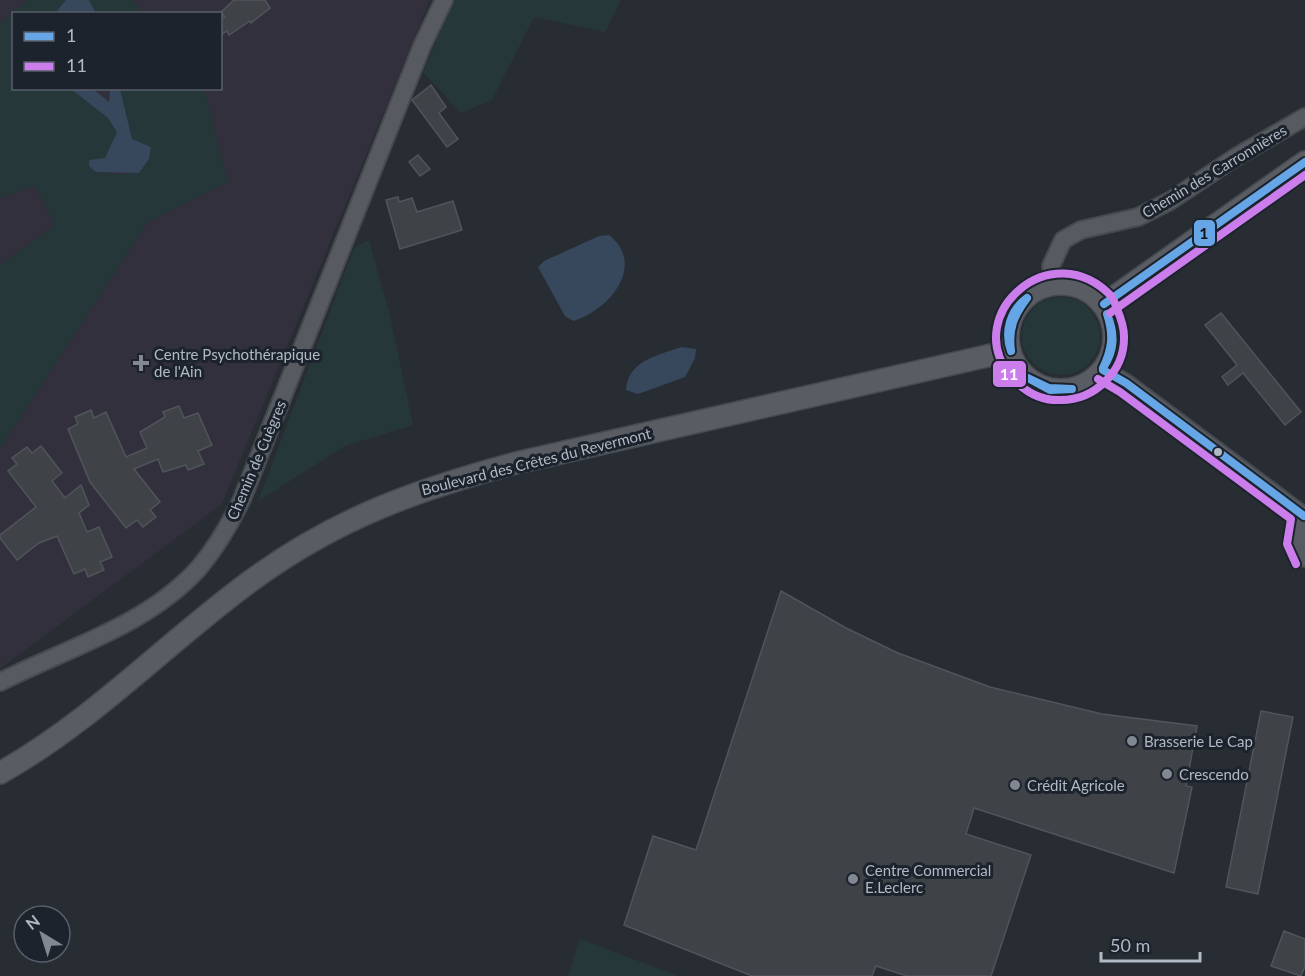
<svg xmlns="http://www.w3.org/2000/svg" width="1305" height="976" font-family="Lato,sans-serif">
<rect width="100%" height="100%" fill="#282d33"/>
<path fill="#31303c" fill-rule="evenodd" d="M 0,0 L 430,0 L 222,504 L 0,669 ZM 14,14 L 220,14 L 220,88 L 14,88 Z"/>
<path fill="#263739" d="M 28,0 L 66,0 L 55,13 L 14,14 L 14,88 L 71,89 L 108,118 L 117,132 L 105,158 L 89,160 L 96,172 C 121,174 142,181 152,152 L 132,139 L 120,89 L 204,89 L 228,182 L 147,223 L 0,449 L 0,265 L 55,225 L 35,186 L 0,198 L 0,24 Z
M 89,0 L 132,0 L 143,13 L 96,13 Z
M 453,0 L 621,0 L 605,32 L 534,17 L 492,100 L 461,113 L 423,72 Z
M 369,240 L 390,316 L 413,425 L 345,446 L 258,501 L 354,248 Z
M1022 336a39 39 0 1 1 78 0a39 39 0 1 1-78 0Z
M 580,939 L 678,976 L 568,976 Z"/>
<path fill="#37475c" d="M 66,0 L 89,0 L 96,13 L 55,13 Z
M 71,89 L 93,89 L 109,102 L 110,89 L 120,89 L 132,139 L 151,147 L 149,159 L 139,173 L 96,172 L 89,166 L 89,160 L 105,158 L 117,132 L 108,118 Z
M 609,235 C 647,265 609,311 573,321 L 565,316 L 538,267 L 544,261 L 599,236 Z
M 681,347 L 696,349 L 695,358 L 685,377 L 638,394 L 626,390 C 628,361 656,356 681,347 Z"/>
<path fill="#3f4348" stroke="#50545b" stroke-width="1.5" d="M 234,0 L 265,0 L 270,8 L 251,23 L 250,21 L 229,35 L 227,31 L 220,35 L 220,19 L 225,17 L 221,12 Z
M 431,85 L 446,107 L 439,113 L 458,139 L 447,147 L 412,100 Z
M 418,155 L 430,169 L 420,176 L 409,162 Z
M 398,197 L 399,202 L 412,198 L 417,212 L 453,201 L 462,230 L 400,249 L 386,200 Z
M 1221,313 L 1301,412 L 1285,425 L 1243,373 L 1228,385 L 1222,377 L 1237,365 L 1205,325 Z
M 179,406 L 184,418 L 198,413 L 212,445 L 198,451 L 204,464 L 188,470 L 186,465 L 163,472 L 158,459 L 134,469 L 160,502 L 150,510 L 156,517 L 143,527 L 137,520 L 126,528 L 90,482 L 68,429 L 78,424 L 75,417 L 91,410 L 94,418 L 106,412 L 126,457 L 147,448 L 140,432 L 165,417 L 163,412 Z
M 41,446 L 62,473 L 52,481 L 65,498 L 81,485 L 89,505 L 79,513 L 87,532 L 99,527 L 112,557 L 100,562 L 104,570 L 88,577 L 85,569 L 74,574 L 57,536 L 39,543 L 17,560 L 0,538 L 0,535 L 36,507 L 8,471 L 17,464 L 12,458 L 27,447 L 32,453 Z
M 781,591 L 846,628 L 898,653 L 990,687 L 1102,714 L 1197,726 L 1186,786 L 1192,787 L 1174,873 L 974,808 L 966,834 L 1031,855 L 991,976 L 907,976 L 876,966 L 872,976 L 752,976 L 624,925 L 653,836 L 696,850 Z
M 1261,711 L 1293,717 L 1258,894 L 1226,887 Z
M 1284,931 L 1305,939 L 1305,966 L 1301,976 L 1271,966 Z"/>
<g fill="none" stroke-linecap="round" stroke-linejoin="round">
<g stroke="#46494e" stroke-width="20">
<path id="minor" d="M 1055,283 L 1051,266 L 1063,240 L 1081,230 L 1138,217 L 1170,201 L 1236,157 L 1305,117
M 1103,370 L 1126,383 L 1304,516
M 1305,515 C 1295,528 1294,544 1305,558
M 0,682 C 67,648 146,626 198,569 C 216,548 230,524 242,499 L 422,46 L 444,0"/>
</g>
<g stroke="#454950" stroke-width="24">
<path id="major" d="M1008 337a53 53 0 1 1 106 0a53 53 0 1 1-106 0Z
M 1104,304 L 1305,162
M 0,773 C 93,721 166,643 252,580 C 337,518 416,490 516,463 L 1009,351"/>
</g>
<use href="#minor" stroke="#575b61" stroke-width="16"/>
<use href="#major" stroke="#595d63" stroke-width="21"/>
<g stroke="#1c232d" stroke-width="12">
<path id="bus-1" d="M 1104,304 L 1305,162
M 1011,351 C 1004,332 1010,310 1027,298
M 1011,351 C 1008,329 1014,315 1027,298
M 1103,368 C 1112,349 1114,335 1107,314
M 1103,368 C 1115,350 1115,334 1107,314
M 1103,370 L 1126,383 L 1304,516
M 1028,378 L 1049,388 L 1072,389
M 1028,378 L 1050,390 L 1072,389"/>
</g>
<g stroke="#1c232d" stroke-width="12">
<path id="bus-2" d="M 1112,297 C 1052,233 961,314 1010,375 C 1024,392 1040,401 1061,400 C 1095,400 1125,371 1124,336 C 1124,323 1118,312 1114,301
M 1110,313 L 1305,175
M 1098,379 L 1120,392 L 1291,519 L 1287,544 L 1296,564"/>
</g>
<use href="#bus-1" stroke="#66a6e6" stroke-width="8"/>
<use href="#bus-2" stroke="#cb7dec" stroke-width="8"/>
</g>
<g fill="#818891" stroke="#1c232d" stroke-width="2">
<path d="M138 354h6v6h6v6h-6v6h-6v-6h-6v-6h6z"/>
<circle cx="1132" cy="741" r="6"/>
<circle cx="1167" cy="774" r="6"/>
<circle cx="1015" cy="785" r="6"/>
<circle cx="853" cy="879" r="6"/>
</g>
<circle fill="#b1b9c4" stroke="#1c232d" stroke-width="2" cx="1218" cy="452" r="5"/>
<g text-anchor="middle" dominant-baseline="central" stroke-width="6" stroke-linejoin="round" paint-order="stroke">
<g font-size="15" fill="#b1b9c4" stroke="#1c232d">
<text transform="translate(1214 171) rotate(-31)">Chemin des Carronnières</text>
<text transform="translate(256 460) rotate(-67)">Chemin de Cuègres</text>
<text transform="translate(536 461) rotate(-14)">Boulevard des Crêtes du Revermont</text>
</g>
<g font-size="15" fill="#b1b9c4" stroke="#1c232d" text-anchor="start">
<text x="154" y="354">Centre Psychothérapique<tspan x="154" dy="17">de l'Ain</tspan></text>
<text x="1144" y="741">Brasserie Le Cap</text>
<text x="1179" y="774">Crescendo</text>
<text x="1027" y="785">Crédit Agricole</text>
<text x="865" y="870">Centre Commercial<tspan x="865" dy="17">E.Leclerc</tspan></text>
</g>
</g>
<g stroke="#1c232d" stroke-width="2">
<rect x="1193" y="219" width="23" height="28" rx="6" fill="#66a6e6"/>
<rect x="992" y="360" width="35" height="28" rx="6" fill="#cb7dec"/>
</g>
<g font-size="16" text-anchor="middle" font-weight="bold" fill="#fff">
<text x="1009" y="380">11</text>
</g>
<g font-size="16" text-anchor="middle" font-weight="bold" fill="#111">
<text x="1204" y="239">1</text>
</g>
<rect x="12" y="12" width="210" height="78" fill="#1c232d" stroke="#585f69" stroke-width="1.5"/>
<rect x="24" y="32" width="30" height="9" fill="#66a6e6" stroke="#585f69" stroke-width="1.5"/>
<text x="66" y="42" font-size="18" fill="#b1b9c4">1</text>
<rect x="24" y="62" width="30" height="9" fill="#cb7dec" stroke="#585f69" stroke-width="1.5"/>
<text x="66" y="72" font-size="18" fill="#b1b9c4">11</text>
<g transform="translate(42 934) rotate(322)"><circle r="28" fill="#1c232d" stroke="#585f69" stroke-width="1.5"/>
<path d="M0-4.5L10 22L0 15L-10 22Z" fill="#818891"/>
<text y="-9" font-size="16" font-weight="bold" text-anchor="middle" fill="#b1b9c4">N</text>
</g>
<path d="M1101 952v9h99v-9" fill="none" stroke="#b1b9c4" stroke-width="3"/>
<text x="1110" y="952" font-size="18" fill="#b1b9c4" stroke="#1c232d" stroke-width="4.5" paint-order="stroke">50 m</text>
</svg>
